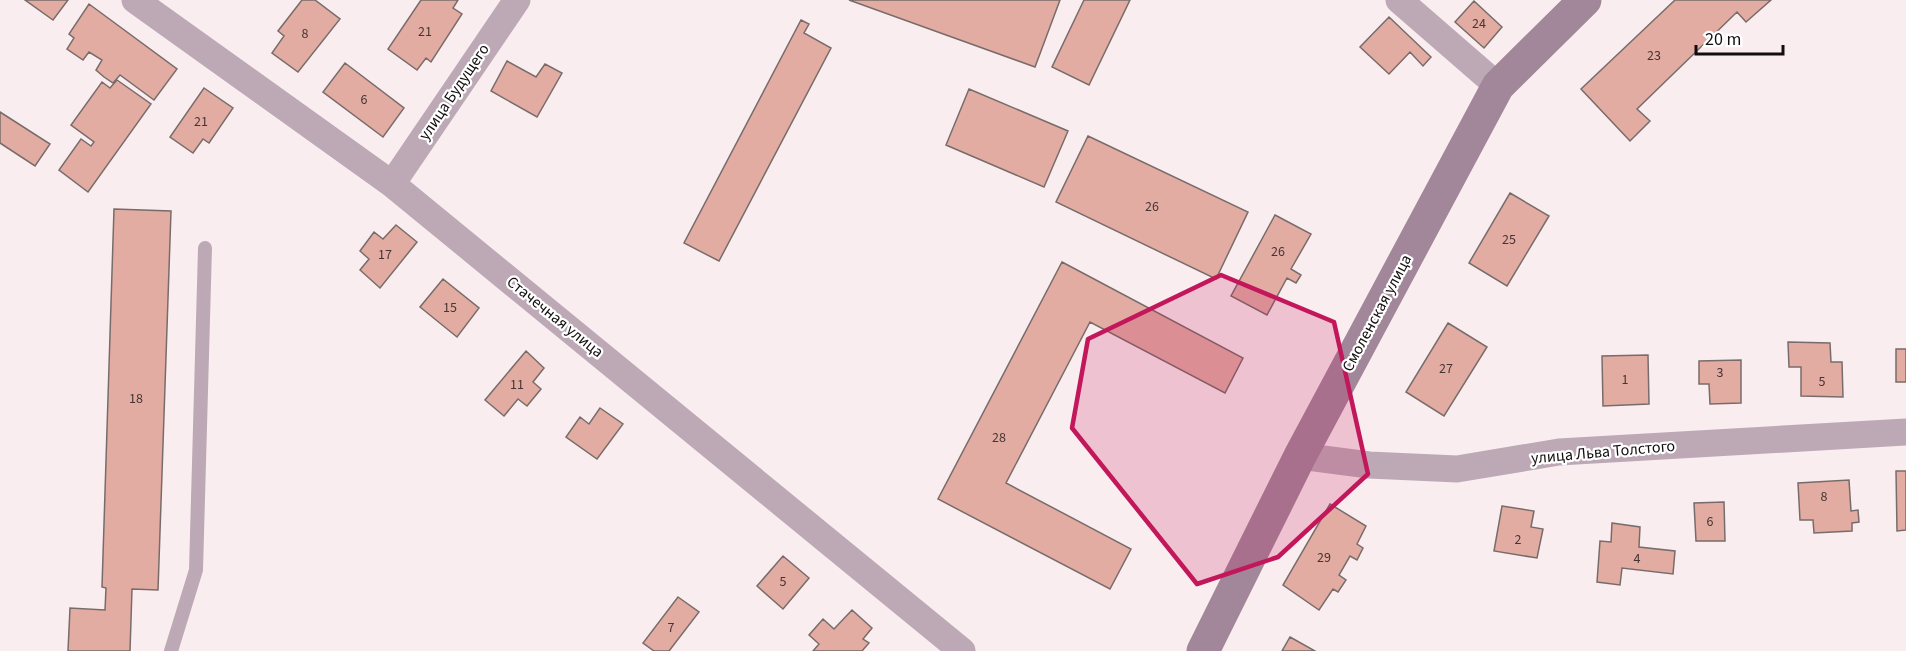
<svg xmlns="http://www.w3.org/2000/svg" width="1906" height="651" font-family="'Source Sans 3',sans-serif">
<rect width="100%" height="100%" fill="#faedef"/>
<path fill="#e2aca3" stroke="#786c6a" stroke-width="1.5" d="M 25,0 L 68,0 L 53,20 Z
M 302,0 L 315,0 L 340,19 L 298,72 L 272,53 L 284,36 L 278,31 Z
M 421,0 L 458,0 L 453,8 L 462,14 L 431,62 L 426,58 L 417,70 L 388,49 Z
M 849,0 L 1060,0 L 1035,67 Z
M 1084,0 L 1130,0 L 1089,85 L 1052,67 Z
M 1675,0 L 1771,0 L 1746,22 L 1737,12 L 1637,109 L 1650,121 L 1630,141 L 1581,89 Z
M 1474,1 L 1502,27 L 1484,48 L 1455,22 Z
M 89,4 L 177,69 L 154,100 L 120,75 L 113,83 L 104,77 L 96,70 L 102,60 L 89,52 L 83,60 L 67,49 L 74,38 L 69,34 Z
M 1389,17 L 1431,57 L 1423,66 L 1410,52 L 1389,74 L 1360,47 Z
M 801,20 L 809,24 L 804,33 L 831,48 L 719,261 L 684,243 Z
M 507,61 L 536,77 L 545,64 L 562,73 L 537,117 L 491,91 Z
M 345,63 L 404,108 L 383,137 L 323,92 Z
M 117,80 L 151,104 L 88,192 L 59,170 L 81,139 L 91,146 L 94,142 L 71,125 L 102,82 L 110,88 Z
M 204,88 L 233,108 L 209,143 L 203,139 L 193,153 L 170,137 Z
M 969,89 L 1068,131 L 1044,187 L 946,145 Z
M 0,112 L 50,144 L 35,166 L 0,143 Z
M 1088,136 L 1248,212 L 1216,279 L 1056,202 Z
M 1510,193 L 1549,216 L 1507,286 L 1469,263 Z
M 114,209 L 171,211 L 158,590 L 132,589 L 130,651 L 68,651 L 70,608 L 105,610 L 106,588 L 102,587 Z
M 1275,215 L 1311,234 L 1291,269 L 1301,275 L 1296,283 L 1287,278 L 1267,315 L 1231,296 Z
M 396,225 L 417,242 L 380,288 L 360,270 L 369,259 L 360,251 L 374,232 L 383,239 Z
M 1062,262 L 1243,358 L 1225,393 L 1090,322 L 1006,483 L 1131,549 L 1110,589 L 938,499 Z
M 443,279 L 479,308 L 457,337 L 420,307 Z
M 1448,323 L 1487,347 L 1444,416 L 1406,392 Z
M 1788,342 L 1830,343 L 1831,362 L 1842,362 L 1843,397 L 1801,396 L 1801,367 L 1789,367 Z
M 1896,349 L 1906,349 L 1906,382 L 1896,382 Z
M 526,351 L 544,368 L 533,382 L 541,389 L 527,406 L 518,399 L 504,416 L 485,400 Z
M 1648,355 L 1649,404 L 1603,406 L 1602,356 Z
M 1741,360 L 1741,403 L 1710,404 L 1709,384 L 1699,384 L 1699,361 Z
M 600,408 L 623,424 L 597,459 L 566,437 L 580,417 L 589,424 Z
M 1896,471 L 1906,471 L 1906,530 L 1897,531 Z
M 1849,480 L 1851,511 L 1858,510 L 1859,522 L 1852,523 L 1852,531 L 1814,533 L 1813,520 L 1800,520 L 1798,483 Z
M 1724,502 L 1725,541 L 1696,541 L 1694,503 Z
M 1330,504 L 1366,526 L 1357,544 L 1363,548 L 1357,560 L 1350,556 L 1339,575 L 1346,580 L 1338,592 L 1333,589 L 1319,610 L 1283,585 Z
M 1502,506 L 1534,511 L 1531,527 L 1543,529 L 1537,558 L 1494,551 Z
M 1612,523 L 1640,527 L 1639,547 L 1675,551 L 1673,574 L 1622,568 L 1620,585 L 1597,582 L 1600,541 L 1611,542 Z
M 783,556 L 809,578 L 783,609 L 757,586 Z
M 678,597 L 699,612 L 669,651 L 654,651 L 643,643 Z
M 852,610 L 872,628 L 863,639 L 869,643 L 862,651 L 813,651 L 819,644 L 809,635 L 823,619 L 834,629 Z
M 1290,637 L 1315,651 L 1282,651 Z"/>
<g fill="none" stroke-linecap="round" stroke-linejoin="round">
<path stroke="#bda9b6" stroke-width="14" d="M 171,651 L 196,570 L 205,248"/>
<path stroke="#bda9b6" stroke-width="27" d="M 135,0 L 392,184 L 962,651
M 1399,0 L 1498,86
M 392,184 L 517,0
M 1300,456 L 1369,465 L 1457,469 L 1559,452 L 1906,432"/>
<path stroke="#a28699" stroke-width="33" d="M 1203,651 L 1300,456 L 1498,86 L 1585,0"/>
</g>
<path fill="#c2185b" fill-opacity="0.2" stroke="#c2185b" stroke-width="4.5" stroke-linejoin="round" d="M 1221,275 L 1334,322 L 1368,474 L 1278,557 L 1197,584 L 1072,428 L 1088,339 Z"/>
<g text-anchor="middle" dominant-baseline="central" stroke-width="4.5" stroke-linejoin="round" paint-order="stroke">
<g font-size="14" fill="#463533">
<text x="1479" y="24">24</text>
<text x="425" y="32">21</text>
<text x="305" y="34">8</text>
<text x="1654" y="56">23</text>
<text x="364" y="100">6</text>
<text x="201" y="122">21</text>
<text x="1152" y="207">26</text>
<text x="1509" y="240">25</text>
<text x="1278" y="252">26</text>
<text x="385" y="255">17</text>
<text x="450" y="308">15</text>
<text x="1446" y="369">27</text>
<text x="1720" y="373">3</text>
<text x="1625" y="380">1</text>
<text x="1822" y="382">5</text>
<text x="517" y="385">11</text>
<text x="136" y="399">18</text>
<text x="999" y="438">28</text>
<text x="1824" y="497">8</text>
<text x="1710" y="522">6</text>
<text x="1518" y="540">2</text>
<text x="1324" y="558">29</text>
<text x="1637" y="559">4</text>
<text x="783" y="582">5</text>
<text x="671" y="628">7</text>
</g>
<g font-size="16" fill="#120d0e" stroke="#fff">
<text transform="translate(454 92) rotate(-56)">улица Будущего</text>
<text transform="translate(1377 313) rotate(-62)">Смоленская улица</text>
<text transform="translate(555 317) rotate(39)">Стачечная улица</text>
<text transform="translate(1603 452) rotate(-5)">улица Льва Толстого</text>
</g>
</g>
<path d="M1696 45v9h87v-9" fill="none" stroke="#120d0e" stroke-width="3"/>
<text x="1705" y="45" font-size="18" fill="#120d0e" stroke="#ffffff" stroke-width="4.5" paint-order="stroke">20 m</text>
</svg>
